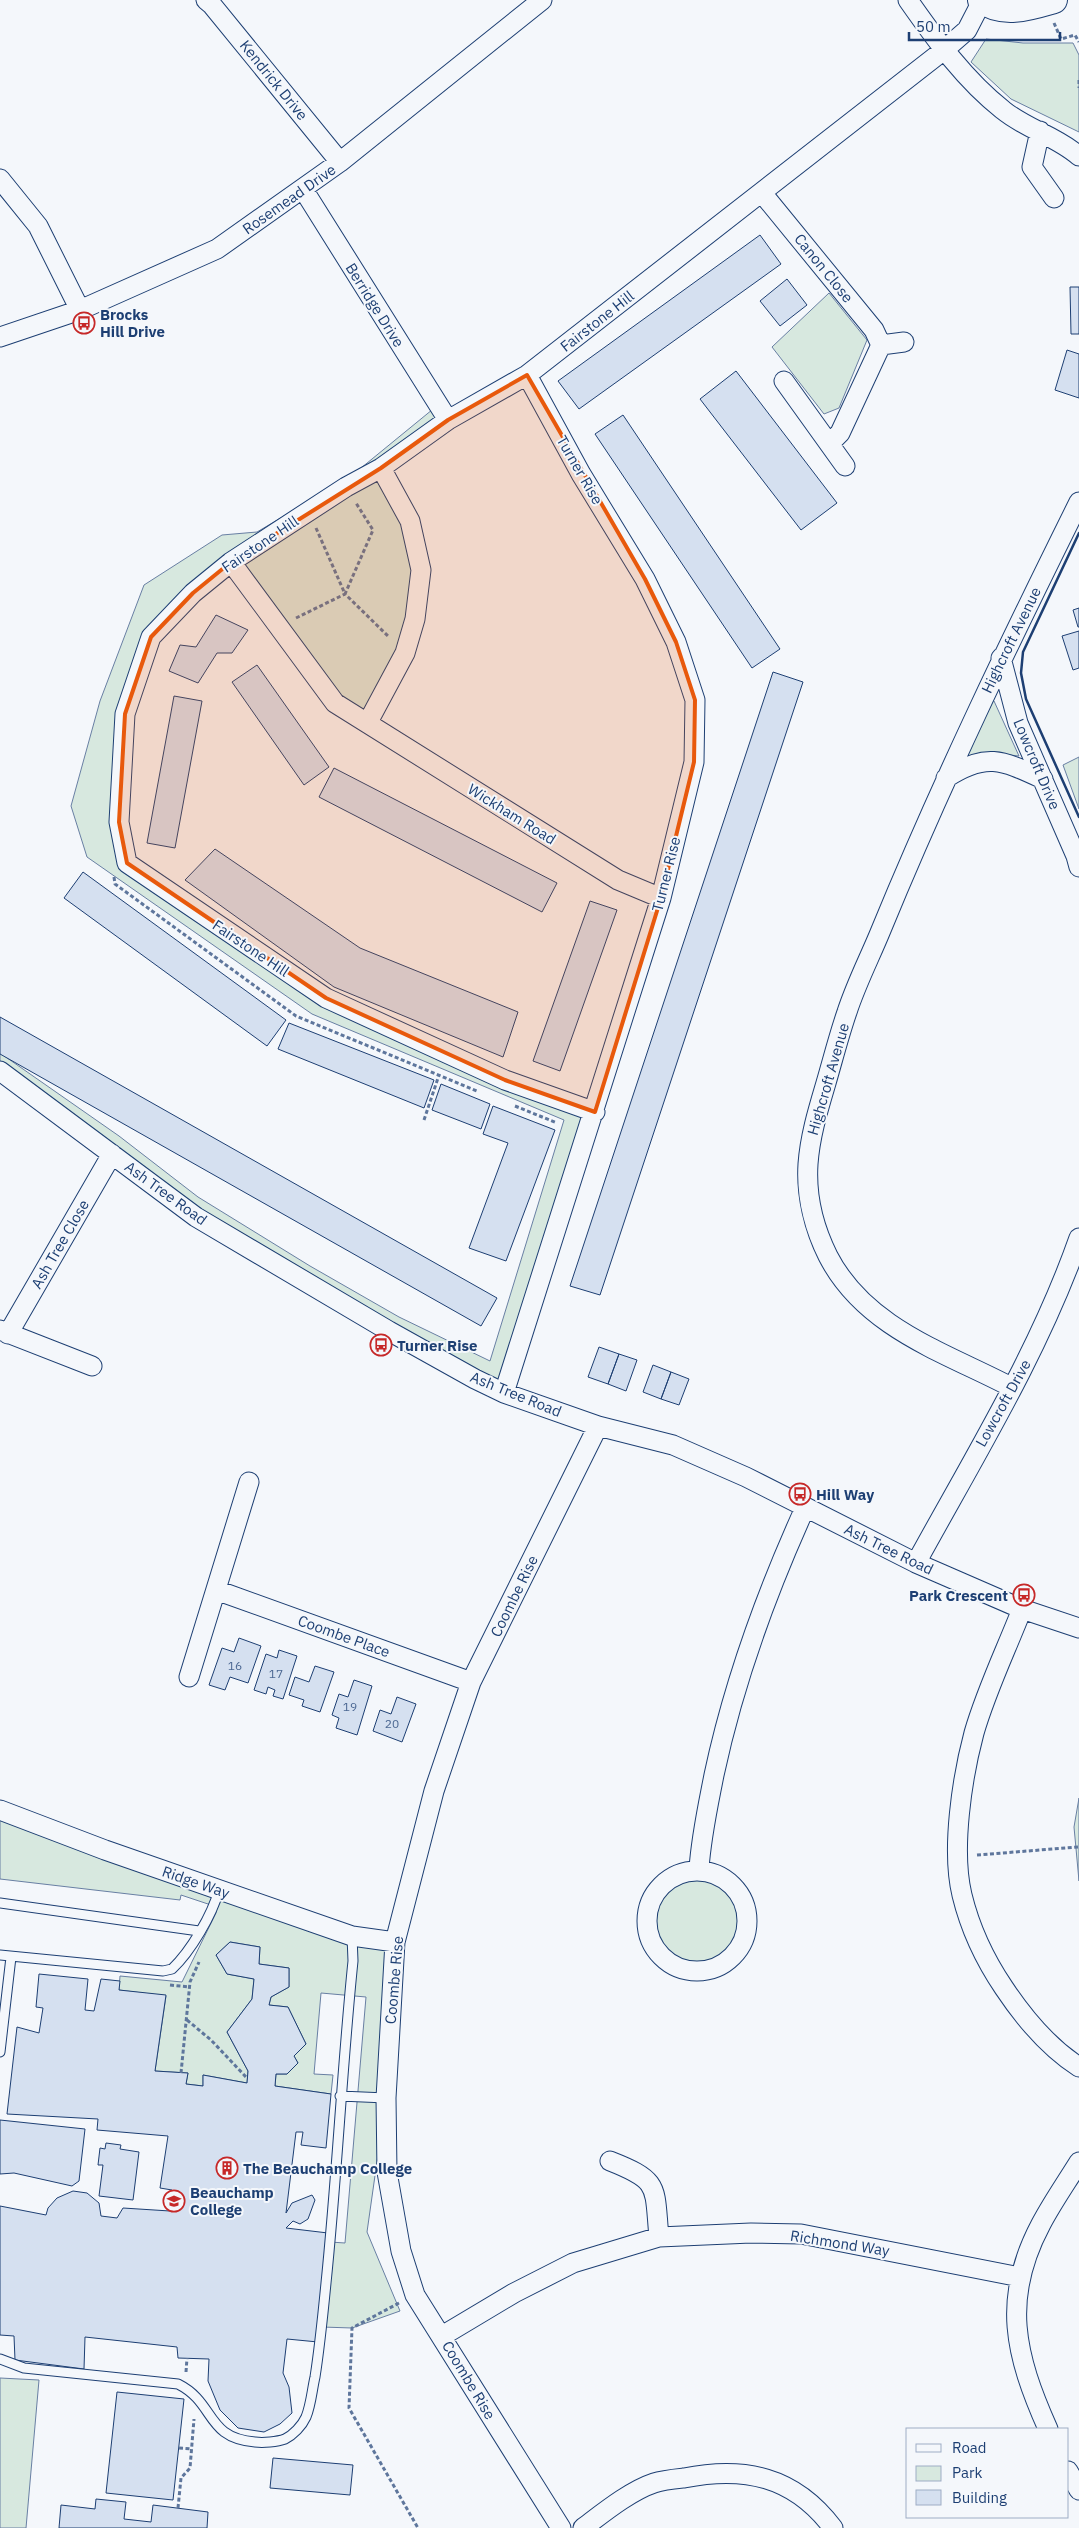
<svg xmlns="http://www.w3.org/2000/svg" width="1079" height="2528" font-family="'IBM Plex Sans',sans-serif">
<rect width="100%" height="100%" fill="#f4f7fb"/>
<path fill="#d7e8df" stroke="#687fa3" d="M 986,39 L 1023,43 L 1073,43 L 1079,55 L 1079,132 L 1011,99 L 971,62 Z
M 829,293 L 867,340 L 839,408 L 824,414 L 772,347 Z
M 438,405 L 448,420 L 381,468 L 410,521 L 415,619 L 368,722 L 335,703 L 231,562 L 151,637 L 125,714 L 128,863 L 326,998 L 595,1112 L 504,1393 L 196,1217 L 0,1071 L 0,1053 L 119,1136 L 198,1197 L 310,1266 L 399,1317 L 490,1361 L 564,1120 L 312,1014 L 87,857 L 71,806 L 100,701 L 144,585 L 222,535 L 257,532 L 350,477 Z
M 990,699 L 994,701 L 1019,756 L 991,753 L 965,756 Z
M 1079,757 L 1079,809 L 1063,765 Z
M 1079,1798 L 1079,1881 L 1074,1827 Z
M 0,1810 L 395,1942 L 386,2098 L 367,2232 L 400,2311 L 352,2328 L 322,2327 L 330,2242 L 345,2243 L 366,1997 L 321,1993 L 314,2074 L 333,2075 L 331,2094 L 275,2086 L 276,2074 L 287,2074 L 298,2063 L 294,2056 L 306,2044 L 288,2007 L 269,2005 L 271,1997 L 289,1987 L 289,1968 L 259,1964 L 260,1947 L 230,1942 L 216,1955 L 227,1974 L 254,1979 L 252,1999 L 227,2032 L 248,2071 L 247,2083 L 203,2075 L 203,2086 L 186,2084 L 188,2073 L 155,2071 L 166,1996 L 119,1990 L 120,1976 L 182,1982 L 216,1913 L 218,1893 L 214,1906 L 181,1895 L 180,1900 L 0,1879 Z
M655 1921a42 42 0 1 1 84 0a42 42 0 1 1-84 0Z
M 0,2378 L 39,2380 L 26,2528 L 0,2528 Z"/>
<path fill="#d5e0f0" stroke="#1d3f73" d="M 760,235 L 781,264 L 579,409 L 558,381 Z
M 787,279 L 807,305 L 780,326 L 760,301 Z
M 1070,287 L 1079,287 L 1079,334 L 1071,334 Z
M 1067,350 L 1079,354 L 1079,398 L 1055,390 Z
M 736,371 L 837,503 L 801,530 L 700,399 Z
M 623,415 L 780,649 L 752,668 L 595,434 Z
M 1079,608 L 1079,627 L 1078,627 L 1073,610 Z
M 216,615 L 248,630 L 232,653 L 217,653 L 198,683 L 169,671 L 180,645 L 196,647 Z
M 1079,631 L 1079,668 L 1073,670 L 1062,636 Z
M 257,665 L 329,767 L 304,785 L 232,682 Z
M 773,672 L 803,682 L 600,1295 L 570,1286 Z
M 174,696 L 202,701 L 175,848 L 147,843 Z
M 334,768 L 557,883 L 542,912 L 319,797 Z
M 215,849 L 360,948 L 518,1012 L 503,1057 L 334,987 L 185,880 Z
M 83,872 L 286,1020 L 267,1046 L 64,898 Z
M 590,901 L 617,910 L 560,1071 L 533,1061 Z
M 0,1017 L 497,1298 L 481,1326 L 0,1054 Z
M 289,1023 L 434,1080 L 424,1108 L 278,1049 Z
M 441,1084 L 490,1104 L 481,1129 L 432,1110 Z
M 493,1106 L 555,1130 L 506,1261 L 469,1248 L 508,1143 L 483,1134 Z
M 599,1347 L 619,1354 L 608,1384 L 588,1377 Z
M 619,1354 L 637,1360 L 626,1391 L 608,1384 Z
M 653,1365 L 671,1372 L 661,1399 L 643,1392 Z
M 671,1372 L 689,1379 L 679,1405 L 661,1399 Z
M 239,1638 L 261,1646 L 248,1683 L 230,1677 L 225,1690 L 209,1685 L 222,1648 L 234,1652 Z
M 279,1650 L 297,1656 L 283,1699 L 273,1696 L 275,1690 L 268,1687 L 266,1694 L 254,1690 L 266,1654 L 277,1658 Z
M 315,1666 L 334,1672 L 320,1712 L 302,1706 L 304,1700 L 289,1695 L 295,1677 L 309,1682 Z
M 354,1680 L 372,1686 L 357,1735 L 336,1728 L 339,1718 L 332,1715 L 339,1694 L 348,1697 Z
M 397,1697 L 416,1704 L 402,1742 L 373,1731 L 380,1710 L 391,1714 Z
M 230,1942 L 260,1947 L 259,1964 L 289,1968 L 289,1987 L 271,1997 L 269,2005 L 288,2007 L 306,2044 L 294,2056 L 298,2063 L 287,2074 L 276,2074 L 275,2086 L 331,2094 L 326,2148 L 301,2145 L 303,2132 L 296,2132 L 286,2213 L 292,2203 L 312,2195 L 315,2200 L 308,2219 L 300,2224 L 293,2221 L 286,2228 L 328,2233 L 318,2342 L 287,2339 L 283,2373 L 289,2387 L 292,2413 L 280,2424 L 264,2432 L 238,2428 L 220,2410 L 208,2381 L 209,2359 L 178,2358 L 177,2347 L 85,2337 L 84,2369 L 15,2360 L 14,2336 L 0,2335 L 0,2206 L 46,2215 L 48,2208 L 57,2198 L 73,2191 L 87,2193 L 99,2203 L 101,2216 L 117,2218 L 123,2208 L 170,2211 L 172,2190 L 160,2188 L 168,2136 L 97,2130 L 98,2119 L 7,2114 L 17,2027 L 39,2033 L 43,2008 L 36,2007 L 39,1974 L 88,1979 L 85,2010 L 94,2011 L 101,1979 L 120,1981 L 119,1990 L 166,1995 L 155,2071 L 188,2073 L 186,2084 L 203,2086 L 203,2075 L 247,2083 L 248,2071 L 227,2032 L 252,1999 L 254,1979 L 227,1974 L 216,1955 Z
M 0,2120 L 85,2129 L 79,2181 L 72,2186 L 14,2173 L 0,2174 Z
M 106,2143 L 121,2145 L 120,2149 L 139,2152 L 133,2200 L 99,2196 L 103,2165 L 98,2165 L 100,2148 L 105,2149 Z
M 117,2392 L 184,2399 L 173,2500 L 106,2493 Z
M 273,2458 L 353,2465 L 350,2495 L 270,2488 Z
M 96,2499 L 126,2502 L 124,2519 L 151,2522 L 153,2505 L 208,2512 L 207,2528 L 59,2528 L 61,2505 L 95,2509 Z"/>
<g fill="none" stroke-linecap="round" stroke-linejoin="round">
<g stroke="#1d3f73" stroke-width="11">
<path id="service" d="M 0,1903 L 199,1931
M 0,1955 L 163,1971 L 172,1969 C 191,1951 212,1915 219,1890
M 0,2052 L 11,1957
M 340,2096 L 386,2098
M 0,2359 L 24,2368 L 178,2384 C 216,2403 205,2438 255,2442 C 263,2443 277,2442 285,2439 C 293,2435 302,2426 306,2417 C 311,2405 312,2390 315,2377 C 320,2345 323,2314 326,2283 C 337,2176 342,2068 353,1961 L 352,1936"/>
</g>
<g stroke="#1d3f73" stroke-width="21">
<path id="minor" d="M 206,0 L 212,5 L 340,162
M 908,0 C 936,40 965,80 1003,110 C 1026,129 1056,136 1079,156
M 1040,131 L 1032,167 L 1054,198
M 0,179 L 38,226 L 80,310
M 303,189 L 448,420
M 762,193 L 874,330 L 881,345 L 840,433 L 830,443
M 0,337 L 80,310 L 217,249 L 340,162 L 542,0
M 881,345 L 904,342
M 784,381 L 845,466
M 231,562 L 335,703 L 618,880 L 661,898
M 1001,658 L 1018,723 L 1076,856 L 1079,867
M 368,722 L 405,653 L 415,619 L 421,570 L 410,521 L 381,468
M 946,778 C 986,752 1002,760 1043,779
M 0,1071 L 196,1217 L 389,1331 L 475,1379 L 504,1393 L 598,1426 L 673,1445 L 746,1477 L 916,1563 L 1022,1609 L 1079,1628
M 595,1112 L 505,1080 L 326,998 L 127,863 L 119,822 L 125,714 L 151,637 L 193,593 L 231,562 L 346,487 L 381,468 L 448,420 L 527,375 L 944,50 L 967,30 L 982,1
M 0,1330 L 92,1366
M 8,1334 L 112,1154
M 1011,1387 C 944,1352 865,1328 828,1256 C 814,1228 806,1195 808,1164 C 810,1136 818,1110 826,1083 C 833,1059 839,1035 847,1012 C 856,984 870,957 881,930 C 941,784 1009,643 1079,502
M 504,1393 L 661,898 L 694,762 L 695,700 L 676,642 L 645,579 L 581,474 L 527,375
M 916,1563 C 974,1457 1039,1352 1079,1238
M 216,1590 L 471,1682
M 1022,1609 C 1006,1650 986,1691 974,1733 C 962,1778 951,1850 962,1895 C 970,1928 985,1960 1004,1988 C 1024,2018 1048,2047 1079,2067
M 189,1677 L 249,1482
M 0,1810 L 105,1850 L 352,1936 L 395,1942
M 699,1869 C 701,1837 708,1806 714,1775 C 734,1681 765,1596 805,1508
M647 1921a50 50 0 1 1 100 0a50 50 0 1 1-100 0Z
M 610,2161 C 661,2181 654,2186 659,2237
M 442,2336 L 514,2293 L 573,2263 L 659,2237 L 751,2233 L 801,2234 L 1020,2277
M 1048,2429 C 1015,2355 1001,2299 1041,2224 C 1052,2203 1066,2183 1079,2162
M 1068,2471 L 1079,2490
M 561,2528 L 415,2295 L 401,2251 L 387,2172 L 386,2098 L 395,1942 L 434,1791 L 471,1682 L 598,1426
M 583,2528 C 603,2513 630,2491 654,2483 C 663,2480 674,2479 684,2478 C 744,2466 794,2476 833,2528"/>
</g>
<g stroke="#1d3f73" stroke-width="28">
<path id="secondary" d="M 981,0 C 1003,16 1030,7 1054,0"/>
</g>
<path stroke="#5e769c" stroke-width="3" stroke-dasharray="4 2.5" stroke-linecap="butt" d="M 1054,23 L 1061,39 L 1075,35 L 1079,42
M 1079,80 L 1079,88
M 316,528 L 345,594 L 373,530 L 356,503
M 296,618 L 345,594 L 389,637
M 114,877 L 115,884 L 296,1016 L 477,1091
M 515,1106 L 557,1123
M 424,1120 L 439,1075
M 977,1855 L 1078,1847
M 170,1985 L 190,1987
M 187,2020 L 211,2040 L 247,2078
M 181,2073 L 190,1982 L 199,1962
M 399,2303 L 352,2328 L 349,2408 L 418,2528
M 186,2372 L 187,2358
M 179,2448 L 192,2449
M 178,2508 L 181,2478 L 190,2468 L 194,2419"/>
<use href="#service" stroke="#f4f7fb" stroke-width="9"/>
<use href="#minor" stroke="#f4f7fb" stroke-width="19"/>
<use href="#secondary" stroke="#f4f7fb" stroke-width="26"/>
<path stroke="#1d3f73" stroke-width="2.5" d="M 1079,533 L 1023,652 L 1021,673 L 1026,699 L 1079,817"/>
</g>
<path fill="#e8590c" fill-opacity="0.2" stroke="#e8590c" stroke-width="4" stroke-linejoin="round" d="M 527,375 L 645,579 L 676,642 L 695,700 L 694,762 L 661,898 L 595,1112 L 505,1080 L 326,998 L 127,863 L 119,822 L 125,714 L 151,637 L 193,593 L 231,562 L 381,468 L 448,420 Z"/>
<defs>
<g id="bus-ring" transform="scale(1.125)"><circle r="9.5" fill="#f4f7fb" stroke="#c62828" stroke-width="1.5"/><path d="M-5-6H5V4H4V6H2V4H-2V6H-4V4H-5ZM-3.5-4V0h7V-4ZM-3.5 1.2v1.5H-2V1.2ZM2 1.2v1.5H3.5V1.2Z" fill="#c62828"/></g>
<g id="building-ring" transform="scale(1.125)"><circle r="9.5" fill="#f4f7fb" stroke="#c62828" stroke-width="1.5"/><path d="M-4-6H4V6H1V3H-1V6H-4ZM-2.5-4.3h1.7v1.8h-1.7ZM.8-4.3h1.7v1.8H.8ZM-2.5-1h1.7V.8h-1.7ZM.8-1h1.7V.8H.8Z" fill="#c62828"/></g>
<g id="school-ring" transform="scale(1.125)"><circle r="9.5" fill="#f4f7fb" stroke="#c62828" stroke-width="1.5"/><path d="M0-5L7-2L0 1L-7-2ZM-4 1L0 2.5L4 1V4Q0 6-4 4Z" fill="#c62828"/></g>
</defs>
<g fill-rule="evenodd">
<use href="#bus-ring" x="84" y="323"/>
<use href="#bus-ring" x="381" y="1345"/>
<use href="#bus-ring" x="800" y="1494"/>
<use href="#bus-ring" x="1024" y="1595"/>
<use href="#building-ring" x="227" y="2168"/>
<use href="#school-ring" x="174" y="2201"/>
</g>
<g text-anchor="middle" dominant-baseline="central" stroke-width="4" stroke-linejoin="round" paint-order="stroke">
<g font-size="12" fill="#4b6792">
<text x="235" y="1665">16</text>
<text x="276" y="1673">17</text>
<text x="350" y="1706">19</text>
<text x="392" y="1723">20</text>
</g>
<g font-size="15" fill="#1d3f73" stroke="#f4f7fb">
<text transform="translate(274 80) rotate(51)">Kendrick Drive</text>
<text transform="translate(289 199) rotate(-35)">Rosemead Drive</text>
<text transform="translate(824 268) rotate(51)">Canon Close</text>
<text transform="translate(375 305) rotate(58)">Berridge Drive</text>
<text transform="translate(597 321) rotate(-38)">Fairstone Hill</text>
<text transform="translate(580 470) rotate(60)">Turner Rise</text>
<text transform="translate(260 544) rotate(-34)">Fairstone Hill</text>
<text transform="translate(1011 640) rotate(-64)">Highcroft Avenue</text>
<text transform="translate(1037 764) rotate(67)">Lowcroft Drive</text>
<text transform="translate(512 814) rotate(32)">Wickham Road</text>
<text transform="translate(666 874) rotate(-76)">Turner Rise</text>
<text transform="translate(251 948) rotate(34)">Fairstone Hill</text>
<text transform="translate(828 1079) rotate(-74)">Highcroft Avenue</text>
<text transform="translate(166 1193) rotate(36)">Ash Tree Road</text>
<text transform="translate(60 1244) rotate(-60)">Ash Tree Close</text>
<text transform="translate(516 1394) rotate(22)">Ash Tree Road</text>
<text transform="translate(1003 1403) rotate(-61)">Lowcroft Drive</text>
<text transform="translate(889 1549) rotate(26)">Ash Tree Road</text>
<text transform="translate(514 1596) rotate(-64)">Coombe Rise</text>
<text transform="translate(344 1636) rotate(20)">Coombe Place</text>
<text transform="translate(196 1882) rotate(19)">Ridge Way</text>
<text transform="translate(394 1980) rotate(-85)">Coombe Rise</text>
<text transform="translate(840 2243) rotate(9)">Richmond Way</text>
<text transform="translate(469 2380) rotate(59)">Coombe Rise</text>
</g>
<g font-size="15" font-weight="bold" fill="#1d3f73" stroke="#f4f7fb" text-anchor="start">
<text x="100" y="314">Brocks<tspan x="100" dy="17">Hill Drive</tspan></text>
<text x="397" y="1345">Turner Rise</text>
<text x="816" y="1494">Hill Way</text>
<text x="1008" y="1595" text-anchor="end">Park Crescent</text>
<text x="243" y="2168">The Beauchamp College</text>
<text x="190" y="2192">Beauchamp<tspan x="190" dy="17">College</tspan></text>
</g>
</g>
<rect x="906" y="2428" width="162" height="90" fill="#f4f7fb" stroke="#9eadc5"/>
<rect x="916" y="2444" width="25" height="8" fill="#f4f7fb" stroke="#9eadc5"/>
<text x="952" y="2453" font-size="15" fill="#1d3f73">Road</text>
<rect x="916" y="2466" width="25" height="15" fill="#d7e8df" stroke="#9eadc5"/>
<text x="952" y="2478" font-size="15" fill="#1d3f73">Park</text>
<rect x="916" y="2490" width="25" height="15" fill="#d5e0f0" stroke="#9eadc5"/>
<text x="952" y="2503" font-size="15" fill="#1d3f73">Building</text>
<path d="M909 32v8h151v-8" fill="none" stroke="#1d3f73" stroke-width="2.5"/>
<text x="916" y="32" font-size="15" fill="#1d3f73" stroke="#f4f7fb" stroke-width="4" paint-order="stroke">50 m</text>
</svg>
